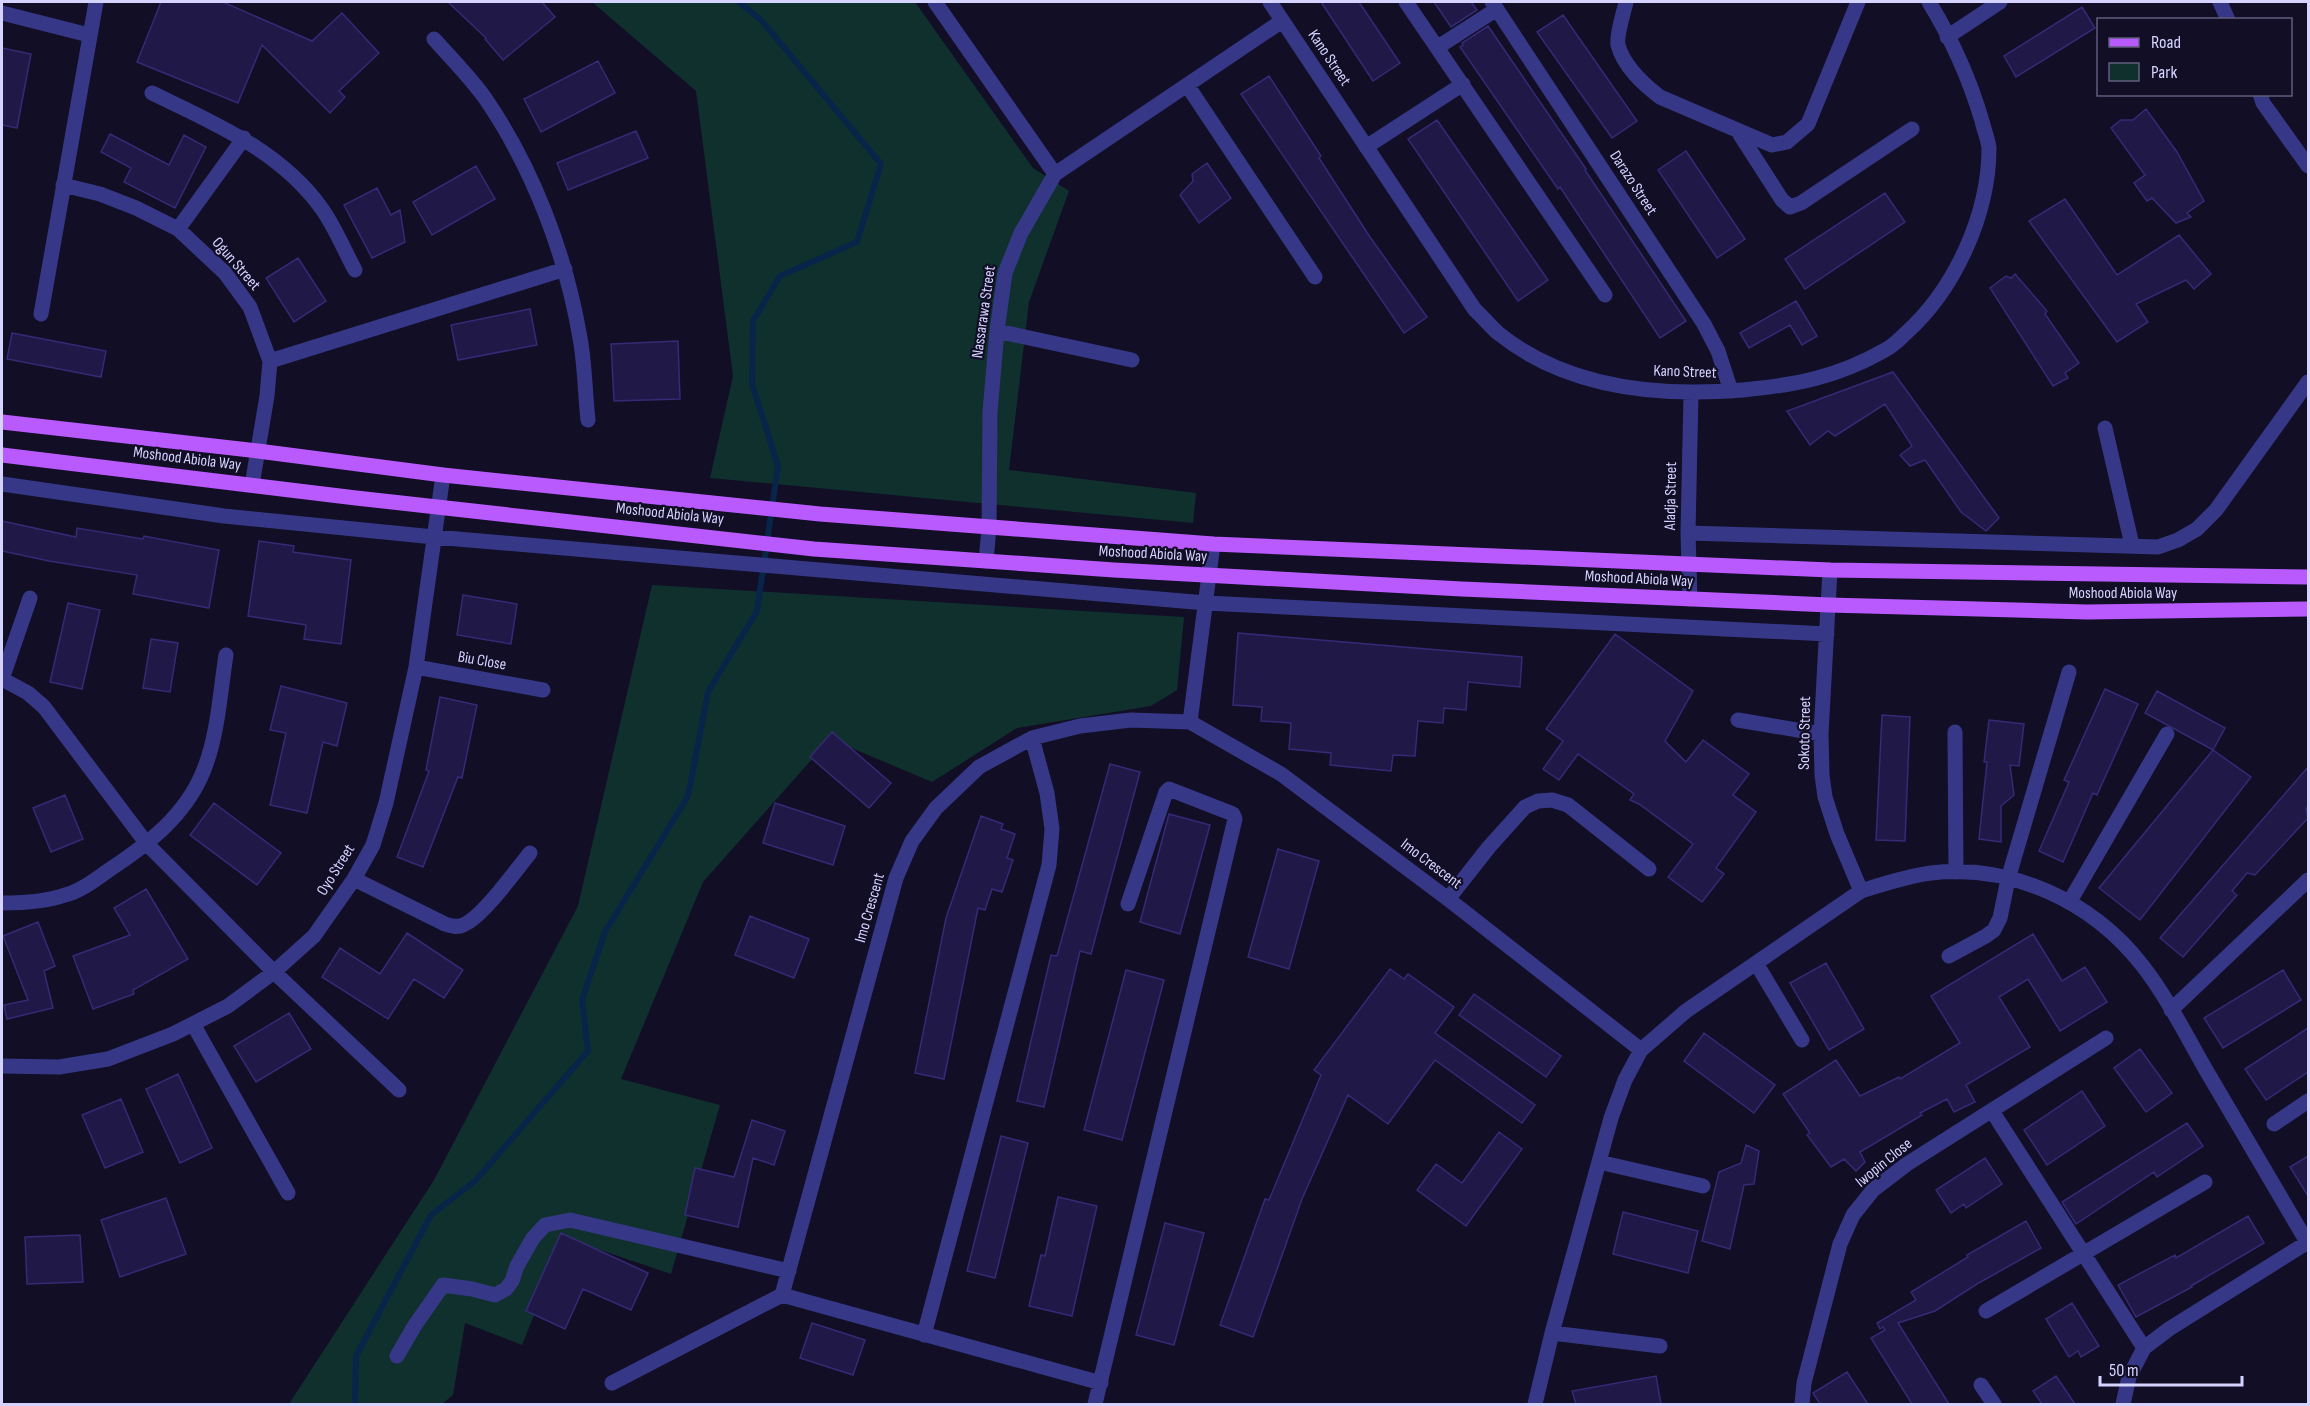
<svg xmlns="http://www.w3.org/2000/svg" width="2310" height="1406" font-family="'Sofia Sans Condensed',sans-serif">
<rect width="100%" height="100%" fill="#110e26"/>
<path fill="#10302e" d="M 592,2 L 915,2 L 1033,168 L 1069,191 L 1029,302 L 1009,470 L 1196,493 L 1193,523 L 710,478 L 733,376 L 696,91 Z
M 652,585 L 1184,617 L 1177,690 L 1151,706 L 1017,728 L 932,782 L 830,739 L 703,882 L 621,1079 L 720,1105 L 671,1274 L 565,1238 L 522,1345 L 465,1323 L 453,1395 L 442,1404 L 289,1404 L 434,1180 L 578,906 Z"/>
<g fill="none" stroke-linecap="round" stroke-linejoin="round">
<path stroke="#092449" stroke-width="6" d="M 355,1404 L 356,1356 L 431,1215 L 475,1181 L 588,1051 L 582,1000 L 605,932 L 688,796 L 708,692 L 757,611 L 778,466 L 752,384 L 753,321 L 780,276 L 857,242 L 881,164 L 762,21 L 739,2"/>
</g>
<path fill="#201948" stroke="#352a75" stroke-width="1.5" d="M 161,2 L 223,2 L 312,41 L 342,13 L 379,53 L 339,91 L 345,97 L 330,113 L 262,45 L 238,103 L 137,62 Z
M 448,2 L 542,2 L 555,17 L 503,60 L 485,39 L 486,38 Z
M 1321,2 L 1359,2 L 1400,63 L 1373,81 Z
M 1434,2 L 1471,2 L 1477,10 L 1451,27 Z
M 2082,7 L 2095,28 L 2016,77 L 2004,56 Z
M 1563,15 L 1637,121 L 1612,138 L 1537,32 Z
M 1488,26 L 1586,169 L 1585,170 L 1686,321 L 1660,338 L 1560,187 L 1558,189 L 1460,47 L 1463,45 L 1462,43 Z
M 2,48 L 31,54 L 17,128 L 2,125 Z
M 598,61 L 615,93 L 541,132 L 524,99 Z
M 1269,76 L 1321,156 L 1319,158 L 1370,237 L 1427,317 L 1404,333 L 1241,94 Z
M 2146,109 L 2177,152 L 2204,201 L 2187,213 L 2191,217 L 2176,223 L 2152,198 L 2147,201 L 2134,183 L 2145,175 L 2111,128 L 2121,120 L 2133,120 Z
M 1437,120 L 1548,280 L 1518,301 L 1408,139 Z
M 636,131 L 648,158 L 568,190 L 557,163 Z
M 110,134 L 169,165 L 184,135 L 206,147 L 175,208 L 124,182 L 131,168 L 101,152 Z
M 1686,151 L 1745,239 L 1717,258 L 1658,170 Z
M 1207,163 L 1231,198 L 1199,223 L 1180,195 L 1193,181 L 1192,174 Z
M 476,166 L 495,199 L 432,235 L 413,202 Z
M 377,188 L 391,215 L 400,210 L 405,242 L 372,258 L 344,205 Z
M 1885,193 L 1905,222 L 1805,289 L 1785,259 Z
M 2065,199 L 2117,275 L 2179,235 L 2211,274 L 2194,289 L 2186,280 L 2136,304 L 2148,322 L 2117,342 L 2029,221 Z
M 298,258 L 326,301 L 294,322 L 266,278 Z
M 2015,274 L 2047,311 L 2045,314 L 2079,363 L 2065,373 L 2068,378 L 2053,386 L 1990,288 L 2006,276 L 2011,278 Z
M 1796,301 L 1817,336 L 1802,345 L 1790,325 L 1749,348 L 1740,333 Z
M 530,309 L 537,345 L 458,360 L 451,325 Z
M 12,333 L 106,351 L 101,377 L 7,359 Z
M 678,341 L 680,399 L 614,401 L 611,344 Z
M 1893,372 L 1999,518 L 1986,531 L 1961,512 L 1925,460 L 1910,466 L 1900,455 L 1912,446 L 1885,404 L 1835,436 L 1828,431 L 1810,445 L 1787,411 Z
M 2,521 L 76,537 L 77,528 L 143,539 L 144,536 L 219,550 L 209,608 L 133,594 L 137,575 L 49,561 L 2,551 Z
M 259,541 L 294,546 L 293,552 L 351,560 L 341,644 L 304,639 L 306,625 L 248,616 Z
M 463,595 L 517,604 L 511,644 L 457,635 Z
M 68,603 L 100,610 L 82,689 L 50,682 Z
M 1238,633 L 1522,657 L 1520,687 L 1468,682 L 1466,710 L 1444,708 L 1443,723 L 1418,721 L 1415,756 L 1393,755 L 1391,771 L 1330,765 L 1331,753 L 1289,749 L 1291,723 L 1261,721 L 1262,707 L 1233,705 Z
M 1615,634 L 1693,691 L 1665,741 L 1686,762 L 1703,740 L 1749,774 L 1733,795 L 1756,812 L 1716,868 L 1724,874 L 1702,902 L 1668,877 L 1693,844 L 1639,804 L 1630,800 L 1634,794 L 1578,754 L 1559,780 L 1543,769 L 1563,741 L 1546,729 Z
M 151,639 L 178,643 L 170,692 L 143,688 Z
M 281,686 L 347,703 L 337,746 L 323,742 L 307,813 L 270,805 L 286,733 L 270,730 Z
M 2105,689 L 2138,704 L 2097,795 L 2093,793 L 2063,862 L 2039,851 L 2069,782 L 2064,780 Z
M 2157,691 L 2225,728 L 2213,750 L 2145,713 Z
M 440,697 L 477,705 L 462,778 L 458,777 L 423,867 L 397,857 L 429,771 L 426,770 Z
M 1882,715 L 1910,717 L 1905,841 L 1876,840 Z
M 1989,720 L 2024,724 L 2019,766 L 2010,765 L 2014,795 L 2001,806 L 2001,842 L 1979,839 L 1987,762 L 1984,762 Z
M 832,732 L 891,783 L 869,808 L 810,757 Z
M 2213,750 L 2251,777 L 2140,920 L 2099,888 Z
M 1110,764 L 1140,772 L 1091,954 L 1080,951 L 1044,1107 L 1017,1101 L 1051,955 L 1057,956 Z
M 2308,767 L 2308,806 L 2306,809 L 2308,818 L 2255,875 L 2247,873 L 2232,891 L 2237,895 L 2183,957 L 2160,938 Z
M 65,795 L 83,839 L 51,852 L 33,808 Z
M 214,803 L 281,853 L 257,885 L 190,835 Z
M 775,803 L 845,826 L 833,865 L 763,843 Z
M 1169,814 L 1210,825 L 1180,934 L 1140,922 Z
M 981,816 L 1003,824 L 1001,829 L 1015,834 L 1007,858 L 1013,860 L 1002,892 L 992,889 L 985,910 L 978,908 L 944,1079 L 915,1073 L 946,918 Z
M 1278,849 L 1319,861 L 1289,969 L 1248,957 Z
M 146,889 L 188,959 L 133,990 L 134,994 L 93,1009 L 73,956 L 130,935 L 114,908 Z
M 750,916 L 809,939 L 794,978 L 735,955 Z
M 38,922 L 55,966 L 44,971 L 53,1008 L 7,1019 L 4,1005 L 28,1000 L 3,936 Z
M 407,933 L 463,970 L 444,998 L 414,979 L 388,1019 L 322,977 L 340,948 L 380,974 Z
M 2033,934 L 2062,981 L 2085,967 L 2107,1002 L 2060,1031 L 2028,979 L 1999,997 L 2030,1047 L 1966,1085 L 1975,1102 L 1954,1112 L 1947,1099 L 1920,1113 L 1922,1115 L 1860,1152 L 1865,1162 L 1856,1171 L 1844,1159 L 1831,1167 L 1807,1135 L 1810,1133 L 1783,1094 L 1836,1060 L 1860,1096 L 1899,1077 L 1900,1079 L 1960,1043 L 1931,996 Z
M 1826,963 L 1864,1029 L 1829,1050 L 1790,983 Z
M 1390,969 L 1404,979 L 1408,974 L 1454,1007 L 1435,1033 L 1535,1105 L 1522,1123 L 1435,1060 L 1388,1124 L 1348,1095 L 1302,1199 L 1253,1337 L 1220,1325 L 1265,1199 L 1269,1200 L 1321,1075 L 1314,1070 Z
M 1126,970 L 1164,980 L 1122,1140 L 1084,1130 Z
M 2283,970 L 2301,1000 L 2223,1048 L 2204,1018 Z
M 1474,994 L 1561,1056 L 1546,1077 L 1459,1015 Z
M 289,1013 L 311,1049 L 256,1082 L 234,1046 Z
M 2308,1028 L 2308,1072 L 2266,1100 L 2245,1069 Z
M 1704,1033 L 1775,1085 L 1754,1113 L 1684,1061 Z
M 2140,1049 L 2172,1093 L 2146,1112 L 2114,1068 Z
M 178,1074 L 212,1148 L 180,1163 L 146,1089 Z
M 2082,1091 L 2105,1126 L 2047,1165 L 2024,1130 Z
M 121,1099 L 143,1152 L 105,1168 L 82,1115 Z
M 752,1120 L 785,1131 L 774,1165 L 753,1158 L 738,1227 L 685,1215 L 695,1168 L 734,1177 Z
M 2187,1123 L 2203,1146 L 2157,1177 L 2154,1172 L 2076,1224 L 2062,1202 Z
M 1499,1132 L 1522,1149 L 1466,1226 L 1417,1190 L 1436,1164 L 1462,1183 Z
M 1001,1136 L 1028,1143 L 995,1278 L 967,1271 Z
M 1746,1145 L 1759,1151 L 1754,1184 L 1744,1185 L 1730,1249 L 1702,1241 L 1719,1172 L 1741,1163 Z
M 2308,1156 L 2308,1196 L 2290,1167 Z
M 1985,1158 L 2002,1184 L 1966,1208 L 1964,1204 L 1951,1213 L 1936,1190 Z
M 1058,1197 L 1097,1206 L 1072,1316 L 1029,1306 L 1041,1255 L 1045,1256 Z
M 166,1198 L 186,1254 L 120,1277 L 101,1220 Z
M 1623,1212 L 1698,1231 L 1688,1273 L 1613,1254 Z
M 2248,1216 L 2264,1243 L 2191,1286 L 2192,1287 L 2136,1317 L 2118,1285 L 2175,1255 L 2176,1258 Z
M 2026,1221 L 2041,1248 L 1977,1284 L 1935,1311 L 1898,1323 L 1949,1404 L 1912,1404 L 1871,1338 L 1885,1330 L 1883,1327 L 1880,1329 L 1877,1323 L 1916,1300 L 1911,1292 L 1968,1257 L 1967,1255 Z
M 1165,1223 L 1204,1233 L 1174,1345 L 1136,1335 Z
M 561,1233 L 648,1273 L 631,1310 L 583,1289 L 565,1329 L 526,1311 Z
M 80,1235 L 83,1282 L 27,1284 L 25,1237 Z
M 2072,1303 L 2099,1346 L 2081,1357 L 2078,1351 L 2069,1357 L 2046,1319 Z
M 812,1323 L 865,1340 L 853,1375 L 800,1358 Z
M 1847,1372 L 1868,1404 L 1820,1404 L 1813,1393 Z
M 1656,1376 L 1661,1404 L 1576,1404 L 1572,1391 Z
M 2056,1376 L 2075,1404 L 2042,1404 L 2033,1391 Z"/>
<g fill="none" stroke-linecap="round" stroke-linejoin="round">
<path stroke="#363887" stroke-width="15" d="M 935,2 L 1055,174
M 1270,2 L 1475,310 C 1483,317 1490,326 1498,333 C 1566,388 1659,397 1743,390 C 1796,385 1838,377 1885,350 C 1893,346 1900,339 1906,333 C 1955,289 1989,214 1989,148 C 1988,139 1984,130 1982,121 C 1970,80 1951,38 1929,2
M 1406,2 L 1605,295
M 1492,2 L 1704,324 L 1718,351 L 1731,391
M 1626,2 C 1624,12 1616,35 1618,45 C 1624,67 1643,84 1660,97 L 1772,145 L 1787,142 L 1808,124 L 1858,2
M 2220,2 L 2228,20
M 2,13 L 89,35
M 1947,37 L 2000,2
M 434,39 C 451,58 470,77 485,98 C 533,168 566,255 580,338 C 585,365 585,393 588,420
M 1438,47 L 1497,9
M 1187,85 L 1315,277
M 152,93 C 214,123 281,151 322,209 C 335,227 344,250 355,270
M 2260,94 L 2263,103 L 2308,166
M 1737,130 L 1782,200 L 1790,207 L 1801,203 L 1912,129
M 1366,147 L 1463,84
M 63,185 L 100,194 L 136,208 L 178,229 L 225,273 L 250,307 L 270,361 L 267,396 L 252,485
M 178,229 L 244,138
M 41,314 L 96,2
M 997,331 L 1132,360
M 270,361 L 565,269
M 2105,428 L 2132,545
M 2,484 L 224,516 L 434,537 L 1206,603 L 1827,634
M 1688,533 L 2158,547 L 2178,540 L 2197,529 L 2216,510 L 2308,382
M 986,561 L 989,528 L 990,412 L 997,331 L 1005,273 L 1021,233 L 1055,174 L 1282,21
M 1830,570 L 1821,734 L 1822,775 L 1825,797 L 1837,834 L 1861,891
M 1690,599 L 1688,533 L 1691,394
M 416,667 L 543,690
M 2,679 L 28,693 L 44,707 L 147,844 L 274,972 L 399,1090
M 2,679 L 30,598
M 1738,720 L 1821,734
M 1190,722 L 1213,544
M 1955,732 L 1956,872
M 354,879 L 445,924 C 451,926 457,928 463,925 C 482,918 516,870 530,853
M 1448,899 L 1489,847 L 1525,807 L 1538,801 L 1552,800 L 1568,805 L 1649,869
M 2070,901 L 2167,734
M 2,903 C 22,903 45,902 65,895 C 81,891 96,879 109,870 C 147,845 185,816 203,772 C 218,736 220,693 226,655
M 1949,956 L 1986,936 L 1994,930 L 2000,918 L 2008,879 L 2069,672
M 1756,963 L 1802,1040
M 2171,1010 L 2308,880
M 193,1024 L 288,1193
M 2,1066 L 59,1067 L 108,1059 L 173,1034 L 228,1006 L 274,972 L 314,936 L 354,879 L 373,845 L 386,803 L 416,667 L 443,475
M 1992,1111 L 2144,1348
M 2274,1124 L 2308,1101
M 1599,1162 L 1703,1186
M 782,1295 L 896,878 L 912,841 L 936,808 L 979,767 L 1032,738 L 1080,726 L 1131,720 L 1190,722 L 1281,774 L 1448,899 L 1641,1050
M 1986,1311 L 2205,1182
M 1552,1333 L 1660,1346
M 924,1335 L 1049,865 L 1052,829 L 1047,793 L 1032,738
M 397,1356 L 415,1325 L 443,1285 L 472,1289 L 495,1295 L 506,1289 L 512,1281 L 517,1266 L 533,1238 L 545,1225 L 570,1220 L 789,1271
M 612,1383 L 782,1295 L 1101,1383
M 1981,1385 L 1994,1404
M 1095,1404 L 1235,819 L 1233,814 L 1169,789 L 1166,792 L 1128,904
M 1535,1404 L 1552,1333 L 1611,1118 L 1625,1080 L 1641,1050 L 1686,1011 L 1861,891 C 1883,884 1907,876 1931,873 C 2012,864 2092,901 2142,965 C 2167,997 2186,1035 2206,1070 C 2240,1127 2273,1185 2307,1242
M 1802,1404 L 1804,1383 L 1840,1244 L 1853,1215 L 1873,1190 L 1907,1164 L 2106,1038
M 2123,1404 L 2129,1377 L 2144,1348 L 2169,1329 L 2308,1242"/>
<path stroke="#b95aff" stroke-width="15" d="M 2,422 L 258,451 L 443,475 L 820,514 L 1213,544 L 1830,570 L 2308,577
M 2,455 L 356,498 L 814,549 L 1114,570 L 1462,589 L 1829,605 L 2087,612 L 2308,609"/>
</g>
<g text-anchor="middle" dominant-baseline="central" stroke-width="4.5" stroke-linejoin="round" paint-order="stroke">
<g font-size="16" fill="#d5d3ff" stroke="#110e26">
<text transform="translate(1329 58) rotate(56)">Kano Street</text>
<text transform="translate(1633 183) rotate(57)">Darazo Street</text>
<text transform="translate(236 264) rotate(49)">Ogun Street</text>
<text transform="translate(984 312) rotate(-82)">Nassarawa Street</text>
<text transform="translate(1685 372) rotate(2)">Kano Street</text>
<text transform="translate(187 459) rotate(7)">Moshood Abiola Way</text>
<text transform="translate(1671 496) rotate(-89)">Aladja Street</text>
<text transform="translate(670 514) rotate(6)">Moshood Abiola Way</text>
<text transform="translate(1153 554) rotate(3)">Moshood Abiola Way</text>
<text transform="translate(1639 579) rotate(3)">Moshood Abiola Way</text>
<text x="2123" y="593">Moshood Abiola Way</text>
<text transform="translate(482 661) rotate(10)">Biu Close</text>
<text transform="translate(1805 733) rotate(-89)">Sokoto Street</text>
<text transform="translate(1431 864) rotate(37)">Imo Crescent</text>
<text transform="translate(336 870) rotate(-58)">Oyo Street</text>
<text transform="translate(870 908) rotate(-74)">Imo Crescent</text>
<text transform="translate(1884 1163) rotate(-39)">Iwopin Close</text>
</g>
</g>
<rect width="2310" height="1406" fill="none" stroke="#d5d3ff" stroke-width="6"/>
<rect x="2097" y="18" width="195" height="78" fill="#110e26" stroke="#5f5d7d" stroke-width="1.5"/>
<rect x="2109" y="38" width="30" height="9" fill="#b95aff" stroke="#5f5d7d" stroke-width="1.5"/>
<text x="2151" y="48" font-size="18" fill="#d5d3ff">Road</text>
<rect x="2109" y="63" width="30" height="18" fill="#10302e" stroke="#5f5d7d" stroke-width="1.5"/>
<text x="2151" y="78" font-size="18" fill="#d5d3ff">Park</text>
<path d="M2100 1376v9h142v-9" fill="none" stroke="#d5d3ff" stroke-width="3"/>
<text x="2109" y="1376" font-size="18" fill="#d5d3ff" stroke="#110e26" stroke-width="4.5" paint-order="stroke">50 m</text>
</svg>
